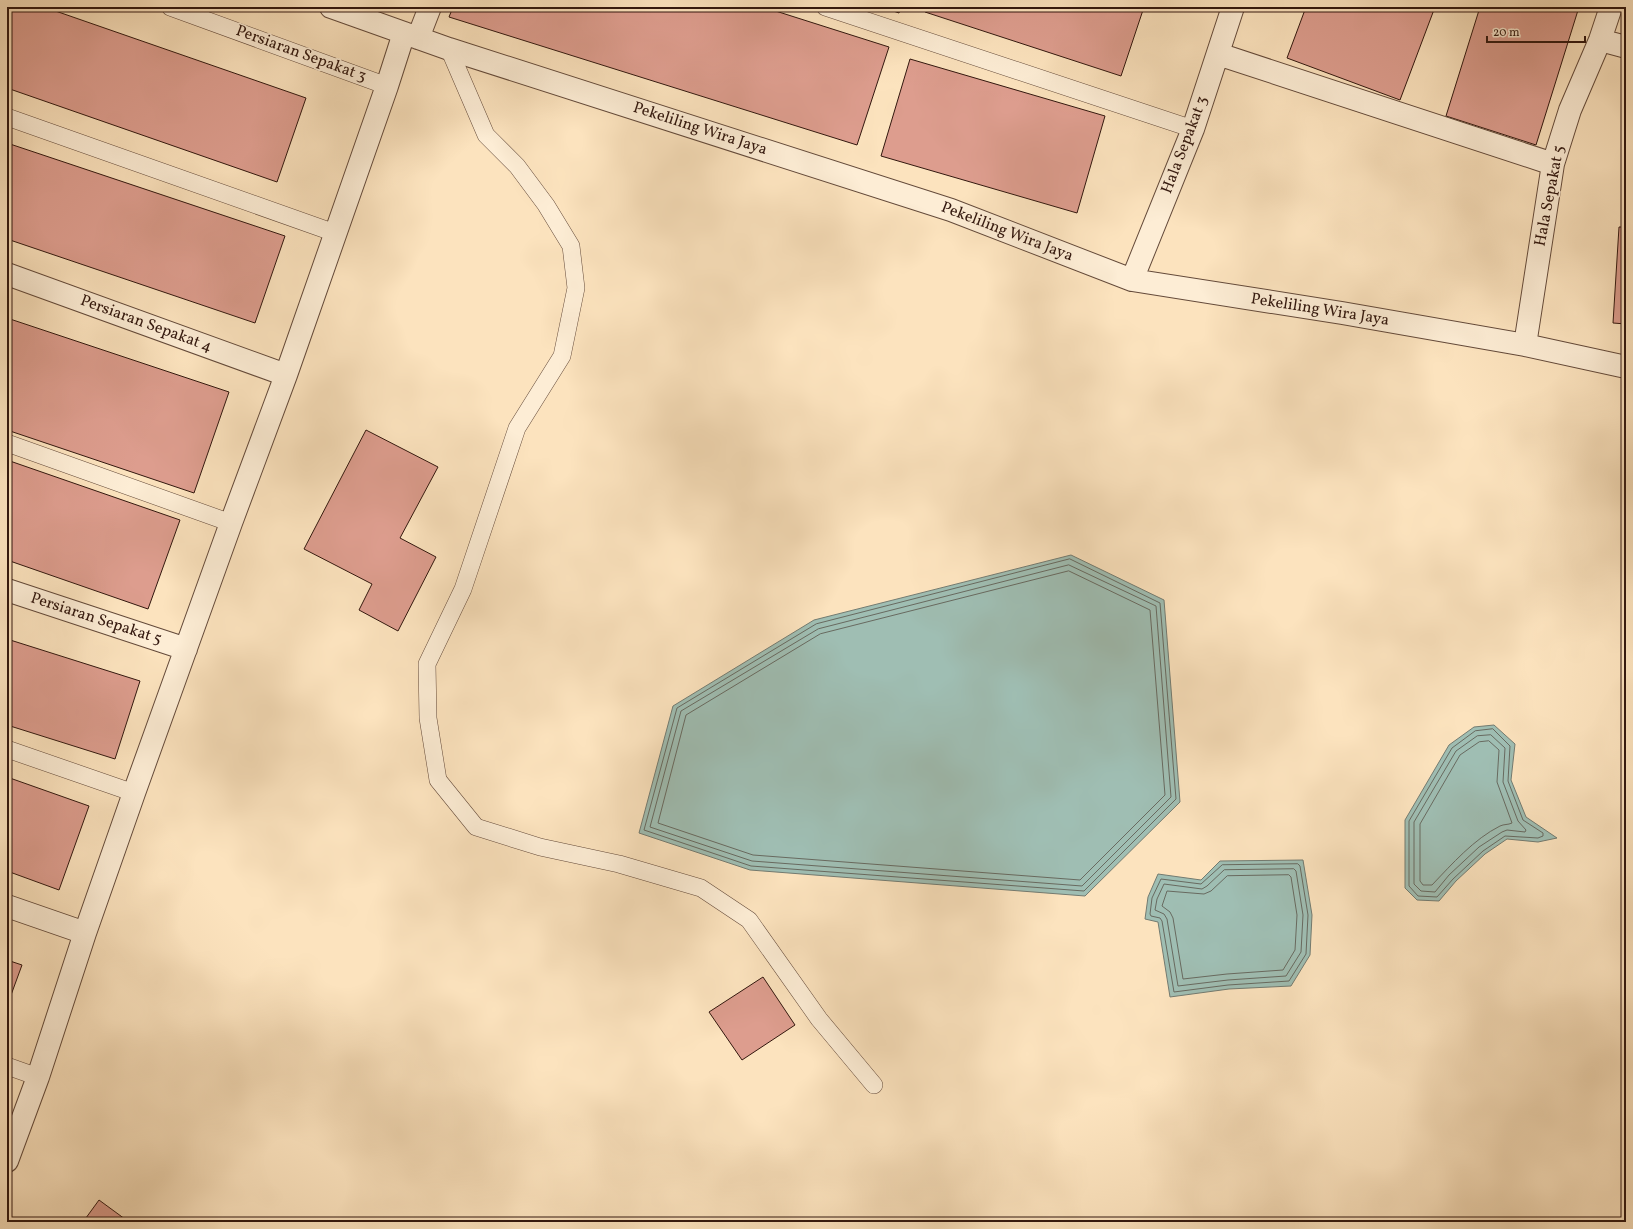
<svg xmlns="http://www.w3.org/2000/svg" width="1633" height="1229" font-family="Vollkorn,serif">
<rect width="100%" height="100%" fill="#fce3be"/>
<filter id="stains"><feTurbulence type="fractalNoise" baseFrequency=".005" numOctaves="4"/><feColorMatrix values="0 0 0 0 .2 0 0 0 0 .09 0 0 0 0 .02 0 0 0 .5 -.17"/></filter>
<radialGradient id="worn" r=".72"><stop offset=".6" stop-color="#630" stop-opacity="0"/><stop offset="1" stop-color="#630" stop-opacity=".3"/></radialGradient>
<path fill="#9fbeb3" stroke="#737b71" d="M 1071,555 L 1164,600 L 1180,802 L 1085,896 L 750,870 L 639,833 L 673,706 L 814,620 Z
M 1494,725 L 1515,744 L 1511,780 L 1526,817 L 1557,838 L 1538,842 L 1507,839 L 1485,854 L 1456,881 L 1439,901 L 1417,900 L 1405,888 L 1405,820 L 1449,745 L 1474,727 Z
M 1303,860 L 1312,915 L 1310,955 L 1291,986 L 1229,989 L 1170,997 L 1158,922 L 1145,919 L 1148,897 L 1158,874 L 1201,880 L 1220,861 Z"/>
<g fill="none" stroke-linecap="round" stroke-linejoin="round">
<path stroke="#686a60" stroke-width="1" d="M 1070,559 L 1160,603 L 1176,799 L 1084,891 L 751,866 L 644,830 L 677,708 L 816,624 Z
M 1069,565 L 1156,606 L 1171,797 L 1082,886 L 752,861 L 650,827 L 681,711 L 818,629 Z
M 1069,571 L 1150,610 L 1165,795 L 1080,880 L 753,855 L 658,823 L 686,715 L 820,634 Z
M 1493,729 L 1510,746 L 1508,781 L 1523,820 L 1543,833 L 1543,836 L 1538,838 L 1505,836 L 1483,851 L 1453,879 L 1437,897 L 1418,896 L 1409,886 L 1409,821 L 1452,748 L 1475,731 Z
M 1491,735 L 1505,748 L 1503,782 L 1518,821 L 1526,830 L 1525,832 L 1507,830 L 1502,832 L 1479,847 L 1449,875 L 1435,892 L 1421,891 L 1414,884 L 1414,822 L 1456,751 L 1477,736 Z
M 1489,741 L 1499,750 L 1497,782 L 1512,823 C 1508,825 1504,824 1500,826 C 1474,839 1452,864 1432,885 L 1423,885 L 1420,881 L 1420,824 L 1460,755 L 1479,742 Z
M 1298,864 L 1300,866 L 1308,915 L 1306,954 L 1289,981 L 1228,985 L 1174,992 L 1162,921 L 1160,918 L 1151,916 L 1150,914 L 1152,898 L 1161,879 L 1201,884 L 1222,865 Z
M 1294,869 L 1296,871 L 1303,915 L 1301,952 L 1286,976 L 1228,980 L 1178,986 L 1167,919 L 1164,914 L 1155,910 L 1157,899 L 1164,884 L 1202,889 L 1207,886 L 1224,870 Z
M 1289,875 L 1291,877 L 1297,915 L 1295,950 L 1283,970 L 1227,974 L 1183,979 L 1173,918 L 1170,912 L 1162,906 L 1167,891 L 1204,894 L 1211,891 L 1227,876 Z"/>
</g>
<path fill="#dd9d8e" stroke="#32170e" d="M 7,7 L 44,7 L 306,98 L 277,182 L 7,88 Z
M 453,7 L 763,7 L 889,47 L 857,145 L 449,17 Z
M 882,7 L 901,7 L 899,13 Z
M 927,7 L 1144,7 L 1121,76 L 925,12 Z
M 1306,7 L 1435,7 L 1400,100 L 1287,58 Z
M 1480,7 L 1579,7 L 1536,145 L 1446,116 Z
M 910,59 L 1105,116 L 1077,213 L 881,156 Z
M 7,143 L 285,236 L 255,323 L 7,239 Z
M 1619,227 L 1626,227 L 1626,324 L 1613,323 Z
M 7,318 L 229,392 L 194,493 L 7,430 Z
M 366,430 L 438,467 L 400,538 L 436,557 L 398,631 L 359,610 L 372,584 L 304,549 Z
M 7,460 L 180,520 L 148,609 L 7,560 Z
M 7,639 L 140,681 L 115,759 L 7,725 Z
M 7,777 L 89,806 L 59,890 L 7,871 Z
M 7,960 L 22,965 L 7,1006 Z
M 763,977 L 795,1025 L 742,1060 L 709,1012 Z
M 99,1200 L 129,1222 L 83,1222 Z"/>
<g fill="none" stroke-linecap="round" stroke-linejoin="round">
<g stroke="#644a3a" stroke-width="18">
<path id="lane" d="M 170,7 L 387,86
M 825,7 L 1193,129
M 449,49 L 486,135 L 517,166 L 546,205 L 571,246 L 576,288 L 562,356 L 517,428 L 463,589 L 427,664 L 428,718 L 438,780 L 476,827 L 540,847 L 619,864 L 701,888 L 749,920 L 819,1019 L 874,1085
M 7,117 L 335,233
M 7,443 L 231,523
M 7,749 L 134,793
M 7,1066 L 38,1077"/>
</g>
<g stroke="#644a3a" stroke-width="24">
<path id="street" d="M 331,7 L 449,49 L 951,210 L 1132,280 L 1342,313 L 1525,345 L 1626,367
M 418,38 L 430,7
M 1600,40 L 1626,47
M 1218,54 L 1553,164
M 7,274 L 286,375
M 1132,280 L 1193,129 L 1233,7
M 1525,345 L 1553,164 L 1570,110 L 1600,40 L 1611,7
M 7,590 L 186,649
M 7,906 L 85,933
M 7,1161 L 38,1077 L 85,933 L 134,793 L 231,523 L 286,375 L 387,86 L 404,33"/>
</g>
<use href="#lane" stroke="#fdedd5" stroke-width="17"/>
<use href="#street" stroke="#fdedd5" stroke-width="22"/>
</g>
<g text-anchor="middle" dominant-baseline="central" stroke-width="3.5" stroke-linejoin="round" paint-order="stroke">
<g font-size="16" fill="#32170e" stroke="#fdedd5">
<text transform="translate(301 54) rotate(20)">Persiaran Sepakat 3</text>
<text transform="translate(700 129) rotate(18)">Pekeliling Wira Jaya</text>
<text transform="translate(1185 145) rotate(-69)">Hala Sepakat 3</text>
<text transform="translate(1550 196) rotate(-79)">Hala Sepakat 5</text>
<text transform="translate(1007 232) rotate(21)">Pekeliling Wira Jaya</text>
<text transform="translate(1320 310) rotate(9)">Pekeliling Wira Jaya</text>
<text transform="translate(146 324) rotate(20)">Persiaran Sepakat 4</text>
<text transform="translate(96 619) rotate(18)">Persiaran Sepakat 5</text>
</g>
</g>
<rect width="1633" height="1229" fill="none" stroke="#fce3be" stroke-width="24"/>
<rect x="8" y="8" width="1617" height="1213" fill="none" stroke="#32170e" stroke-width="2"/>
<rect x="12" y="12" width="1609" height="1205" fill="none" stroke="#32170e"/>
<path d="M1487 36v6h98v-6" fill="none" stroke="#32170e" stroke-width="2"/>
<text x="1493" y="36" font-size="12" fill="#32170e" stroke="#fdedd5" stroke-width="3" paint-order="stroke">20 m</text>
<rect width="100%" height="100%" filter="url(#stains)"/>
<rect width="100%" height="100%" fill="url(#worn)"/>
</svg>
